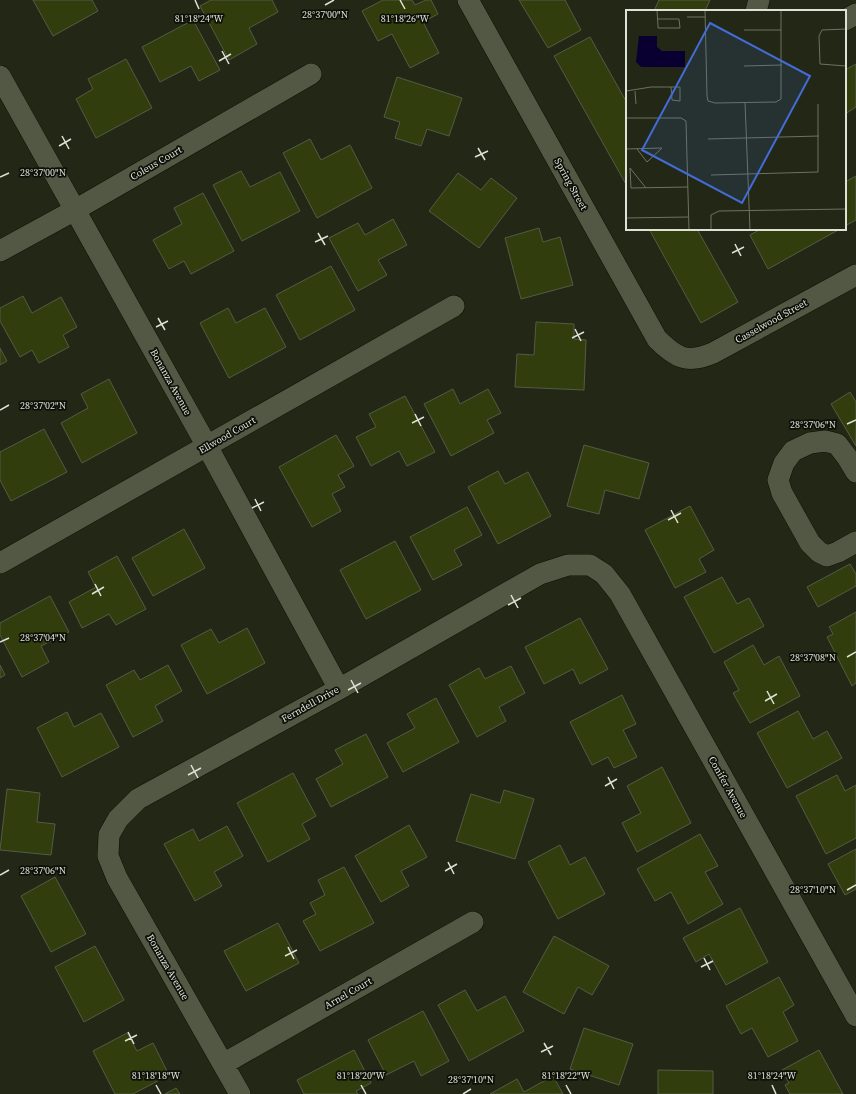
<svg xmlns="http://www.w3.org/2000/svg" width="856" height="1094" font-family="'Source Serif 4',serif">
<rect width="100%" height="100%" fill="#222815"/>
<path fill="#313d0c" stroke="#545b46" d="M 33,0 L 92,0 L 98,11 L 53,36 Z
M 211,0 L 272,0 L 278,12 L 249,28 L 257,44 L 229,60 L 200,6 Z
M 383,0 L 412,0 L 415,5 L 426,0 L 431,0 L 438,14 L 423,22 L 439,53 L 410,68 L 392,34 L 378,41 L 362,11 Z
M 519,0 L 565,0 L 581,30 L 548,48 Z
M 659,0 L 710,0 L 705,11 L 654,11 Z
M 193,20 L 220,70 L 199,81 L 191,66 L 160,82 L 142,47 Z
M 590,37 L 627,103 L 627,186 L 554,56 Z
M 126,59 L 152,108 L 96,138 L 76,99 L 93,89 L 88,79 Z
M 856,64 L 856,107 L 845,114 L 845,70 Z
M 397,77 L 462,98 L 449,136 L 427,129 L 421,146 L 395,138 L 400,122 L 384,117 Z
M 310,139 L 321,160 L 350,145 L 372,188 L 317,218 L 283,153 Z
M 241,171 L 250,187 L 280,172 L 300,211 L 242,241 L 213,185 Z
M 458,173 L 481,190 L 491,178 L 517,198 L 479,248 L 429,211 Z
M 856,176 L 856,220 L 845,226 L 845,182 Z
M 203,193 L 234,251 L 191,274 L 184,261 L 169,269 L 153,240 L 182,224 L 174,208 Z
M 393,219 L 407,245 L 378,260 L 387,275 L 358,291 L 329,238 L 358,223 L 365,235 Z
M 539,228 L 543,242 L 560,237 L 573,285 L 521,299 L 505,238 Z
M 649,229 L 697,229 L 738,302 L 701,323 Z
M 761,229 L 840,229 L 768,269 L 750,235 Z
M 331,266 L 355,310 L 300,340 L 276,295 Z
M 23,296 L 32,313 L 61,297 L 77,327 L 63,335 L 69,347 L 39,363 L 32,350 L 20,357 L 0,321 L 0,308 Z
M 228,308 L 236,323 L 265,308 L 286,347 L 229,378 L 200,323 Z
M 536,322 L 574,324 L 574,339 L 586,340 L 584,390 L 515,387 L 517,354 L 534,355 Z
M 0,348 L 7,361 L 0,365 Z
M 109,379 L 137,433 L 82,463 L 61,423 L 88,408 L 81,394 Z
M 453,389 L 460,404 L 488,389 L 501,413 L 487,420 L 494,433 L 451,456 L 424,404 Z
M 850,392 L 856,402 L 856,446 L 831,404 Z
M 405,396 L 435,452 L 407,466 L 399,451 L 371,466 L 356,437 L 376,427 L 369,414 Z
M 44,429 L 67,472 L 11,501 L 0,480 L 0,452 Z
M 336,435 L 354,466 L 338,475 L 345,487 L 332,494 L 341,511 L 312,527 L 279,467 Z
M 584,445 L 649,463 L 639,499 L 605,490 L 599,514 L 567,506 Z
M 498,471 L 505,484 L 528,472 L 551,516 L 498,544 L 468,487 Z
M 690,506 L 714,550 L 699,559 L 706,572 L 675,588 L 645,530 Z
M 467,507 L 482,535 L 454,550 L 462,565 L 433,580 L 410,537 Z
M 184,529 L 205,568 L 153,596 L 132,558 Z
M 395,541 L 421,590 L 366,619 L 340,570 Z
M 117,556 L 146,609 L 116,625 L 109,614 L 82,628 L 69,602 L 96,587 L 88,572 Z
M 850,564 L 856,574 L 856,586 L 818,607 L 807,587 Z
M 722,577 L 737,604 L 749,598 L 764,626 L 714,653 L 684,597 Z
M 50,596 L 69,632 L 41,646 L 49,662 L 22,677 L 0,635 L 0,623 Z
M 856,612 L 856,683 L 852,686 L 827,637 L 833,634 L 829,627 Z
M 580,618 L 608,669 L 580,684 L 573,669 L 544,684 L 525,647 Z
M 247,628 L 265,663 L 207,694 L 181,645 L 211,629 L 219,643 Z
M 753,645 L 764,665 L 779,656 L 800,696 L 750,723 L 733,693 L 739,690 L 724,662 Z
M 0,665 L 5,675 L 0,678 Z
M 168,665 L 182,691 L 155,706 L 163,721 L 133,737 L 106,685 L 134,670 L 140,680 Z
M 511,666 L 525,693 L 499,707 L 506,721 L 477,737 L 449,685 L 479,668 L 485,679 Z
M 622,695 L 636,724 L 623,730 L 637,757 L 614,768 L 608,757 L 592,765 L 570,722 Z
M 436,698 L 459,742 L 403,772 L 387,743 L 415,728 L 407,714 Z
M 798,711 L 813,739 L 827,731 L 842,758 L 787,788 L 757,733 Z
M 67,712 L 74,727 L 101,713 L 119,747 L 62,777 L 37,728 Z
M 366,734 L 388,777 L 331,807 L 316,779 L 343,764 L 335,750 Z
M 662,767 L 691,823 L 637,852 L 622,823 L 641,813 L 627,786 Z
M 293,773 L 316,816 L 302,824 L 310,839 L 268,862 L 237,803 Z
M 837,775 L 845,791 L 856,785 L 856,838 L 826,854 L 796,796 Z
M 7,789 L 40,793 L 37,822 L 55,824 L 51,855 L 0,850 Z
M 504,790 L 534,799 L 515,859 L 456,841 L 471,794 L 500,803 Z
M 409,825 L 427,857 L 401,871 L 409,886 L 381,902 L 355,856 Z
M 227,826 L 243,856 L 214,872 L 222,886 L 195,901 L 164,844 L 193,829 L 199,841 Z
M 700,834 L 718,866 L 705,872 L 723,904 L 688,924 L 671,892 L 655,901 L 637,869 Z
M 560,845 L 570,865 L 585,857 L 605,894 L 558,919 L 528,862 Z
M 856,849 L 856,889 L 845,895 L 828,864 Z
M 344,867 L 374,923 L 320,951 L 303,921 L 316,914 L 310,903 L 325,895 L 318,880 Z
M 55,877 L 86,934 L 51,952 L 21,896 Z
M 740,908 L 768,962 L 726,985 L 709,954 L 696,962 L 683,938 Z
M 278,923 L 299,963 L 246,991 L 224,951 Z
M 554,936 L 609,966 L 592,995 L 578,987 L 564,1014 L 523,992 Z
M 95,946 L 124,1000 L 84,1022 L 55,967 Z
M 779,977 L 794,1005 L 783,1012 L 798,1041 L 768,1057 L 752,1028 L 741,1034 L 726,1006 Z
M 465,990 L 477,1011 L 505,996 L 524,1031 L 469,1061 L 438,1005 Z
M 423,1011 L 449,1061 L 421,1076 L 414,1061 L 386,1075 L 368,1040 Z
M 584,1028 L 633,1044 L 619,1085 L 570,1069 Z
M 127,1033 L 137,1051 L 153,1043 L 169,1075 L 133,1094 L 115,1094 L 93,1051 Z
M 354,1050 L 371,1083 L 356,1091 L 358,1094 L 304,1094 L 297,1080 Z
M 819,1050 L 843,1094 L 790,1094 L 785,1085 L 789,1083 L 782,1070 Z
M 658,1070 L 713,1071 L 713,1094 L 658,1094 Z
M 553,1076 L 563,1094 L 490,1094 L 517,1079 L 524,1092 Z
M 176,1088 L 180,1094 L 165,1094 Z"/>
<g fill="none" stroke-linecap="round" stroke-linejoin="round">
<g stroke="#0c1102" stroke-width="22">
<path id="street" d="M 468,0 L 657,339 C 676,358 687,364 713,353 L 856,275
M 756,11 L 759,0
M 845,20 L 856,14
M 0,76 L 207,446 L 339,689
M 0,251 L 75,210 L 311,74
M 856,472 L 847,457 L 837,444 L 825,441 L 810,443 L 793,451 L 784,463 L 778,480 L 782,493 L 810,543 L 819,552 L 827,556 L 838,552 L 856,542
M 0,563 L 454,306
M 223,1064 L 473,922
M 240,1094 L 117,878 L 108,856 L 109,835 L 118,819 L 138,799 L 339,689 L 540,574 L 568,565 L 590,565 L 604,574 L 620,594 L 856,1016"/>
</g>
<use href="#street" stroke="#525843" stroke-width="21"/>
</g>
<path fill="none" stroke="#dee2d6" stroke-width="1.5" d="M 195,0 L 199,9M 400,0 L 405,9M 325,5 L 334,0M 222,51 L 229,64M 219,61 L 231,54M 62,136 L 69,149M 59,146 L 71,139M 478,148 L 485,160M 475,157 L 488,151M 0,177 L 9,173M 318,233 L 325,245M 315,242 L 328,236M 735,244 L 741,256M 732,253 L 744,247M 158,318 L 165,330M 156,327 L 168,321M 575,329 L 581,341M 572,338 L 584,332M 0,410 L 9,405M 415,414 L 421,426M 412,423 L 424,417M 847,424 L 856,420M 255,499 L 261,511M 252,508 L 264,502M 671,510 L 678,523M 668,520 L 681,513M 95,584 L 101,596M 92,594 L 104,587M 511,595 L 518,608M 508,605 L 521,598M 0,642 L 9,638M 847,657 L 856,652M 351,680 L 358,693M 348,690 L 361,683M 767,691 L 774,704M 765,701 L 777,694M 191,765 L 198,778M 188,775 L 201,768M 608,777 L 614,789M 605,786 L 617,779M 448,862 L 454,874M 445,871 L 457,864M 0,875 L 9,870M 847,890 L 856,885M 288,947 L 294,959M 285,956 L 297,950M 704,958 L 710,970M 701,967 L 713,961M 128,1032 L 134,1044M 125,1041 L 137,1035M 544,1043 L 551,1055M 541,1052 L 553,1046M 156,1085 L 161,1094M 361,1085 L 366,1094M 566,1085 L 571,1094M 772,1085 L 776,1094M 463,1094 L 471,1089"/>
<g text-anchor="middle" dominant-baseline="central" stroke-width="3.5" stroke-linejoin="round" paint-order="stroke">
<g font-size="10" fill="#dee2d6" stroke="#0d1008">
<text transform="translate(156 163) rotate(-30)">Coleus Court</text>
<text transform="translate(571 184) rotate(61)">Spring Street</text>
<text transform="translate(771 321) rotate(-29)">Casselwood Street</text>
<text transform="translate(171 382) rotate(61)">Bonanza Avenue</text>
<text transform="translate(227 435) rotate(-30)">Ellwood Court</text>
<text transform="translate(310 704) rotate(-29)">Ferndell Drive</text>
<text transform="translate(728 787) rotate(61)">Conifer Avenue</text>
<text transform="translate(168 967) rotate(60)">Bonanza Avenue</text>
<text transform="translate(348 993) rotate(-30)">Arnel Court</text>
</g>
</g>
<g transform="translate(626 10)">
<rect width="220" height="220" fill="#222815"/>
<path d="M 13,26 L 31,26 L 31,37 L 36,41 L 59,41 L 59,57 L 15,57 L 10,52 Z" fill="#090031"/>
<path fill="none" stroke="#6d7262" stroke-width="1" d="M 31,0 L 32,16 L 32,18 L 54,18 L 53,9 L 32,9M 79,0 L 81,86 L 82,91 L 89,93 L 150,92 L 155,89 L 155,0M 61,7 L 79,7M 220,19 L 196,20 L 193,26 L 194,54 L 220,56M 118,20 L 155,20M 118,56 L 156,55M 0,81 L 25,77 L 54,77 L 54,91 L 46,90 L 45,77M 9,81 L 10,94M 119,92 L 124,220M 0,108 L 55,108 L 60,111 L 63,220M 82,129 L 193,126M 0,139 L 36,138M 11,139 L 21,152 L 36,138M 85,165 L 192,162 L 192,94M 20,178 L 4,158 L 5,178 L 62,177M 0,208 L 62,207M 85,220 L 85,205 L 93,201 L 220,199"/>
<path fill="#446cd8" fill-opacity="0.15" stroke="#446cd8" stroke-width="2" d="M 84,13 L 184,66 L 116,193 L 16,140 Z"/>
<rect width="220" height="220" fill="none" stroke="#dee2d6" stroke-width="2"/>
</g>
<g font-size="10" text-anchor="middle" fill="#dee2d6" stroke="#0d1008" stroke-width="3.5" stroke-linejoin="round" paint-order="stroke">
<text x="325" y="18">28°37'00"N</text>
<text x="199" y="22">81°18'24"W</text>
<text x="405" y="22">81°18'26"W</text>
<text x="43" y="176">28°37'00"N</text>
<text x="43" y="409">28°37'02"N</text>
<text x="813" y="428">28°37'06"N</text>
<text x="43" y="641">28°37'04"N</text>
<text x="813" y="661">28°37'08"N</text>
<text x="43" y="874">28°37'06"N</text>
<text x="813" y="893">28°37'10"N</text>
<text x="156" y="1079">81°18'18"W</text>
<text x="361" y="1079">81°18'20"W</text>
<text x="566" y="1079">81°18'22"W</text>
<text x="772" y="1079">81°18'24"W</text>
<text x="471" y="1083">28°37'10"N</text>
</g>
</svg>
